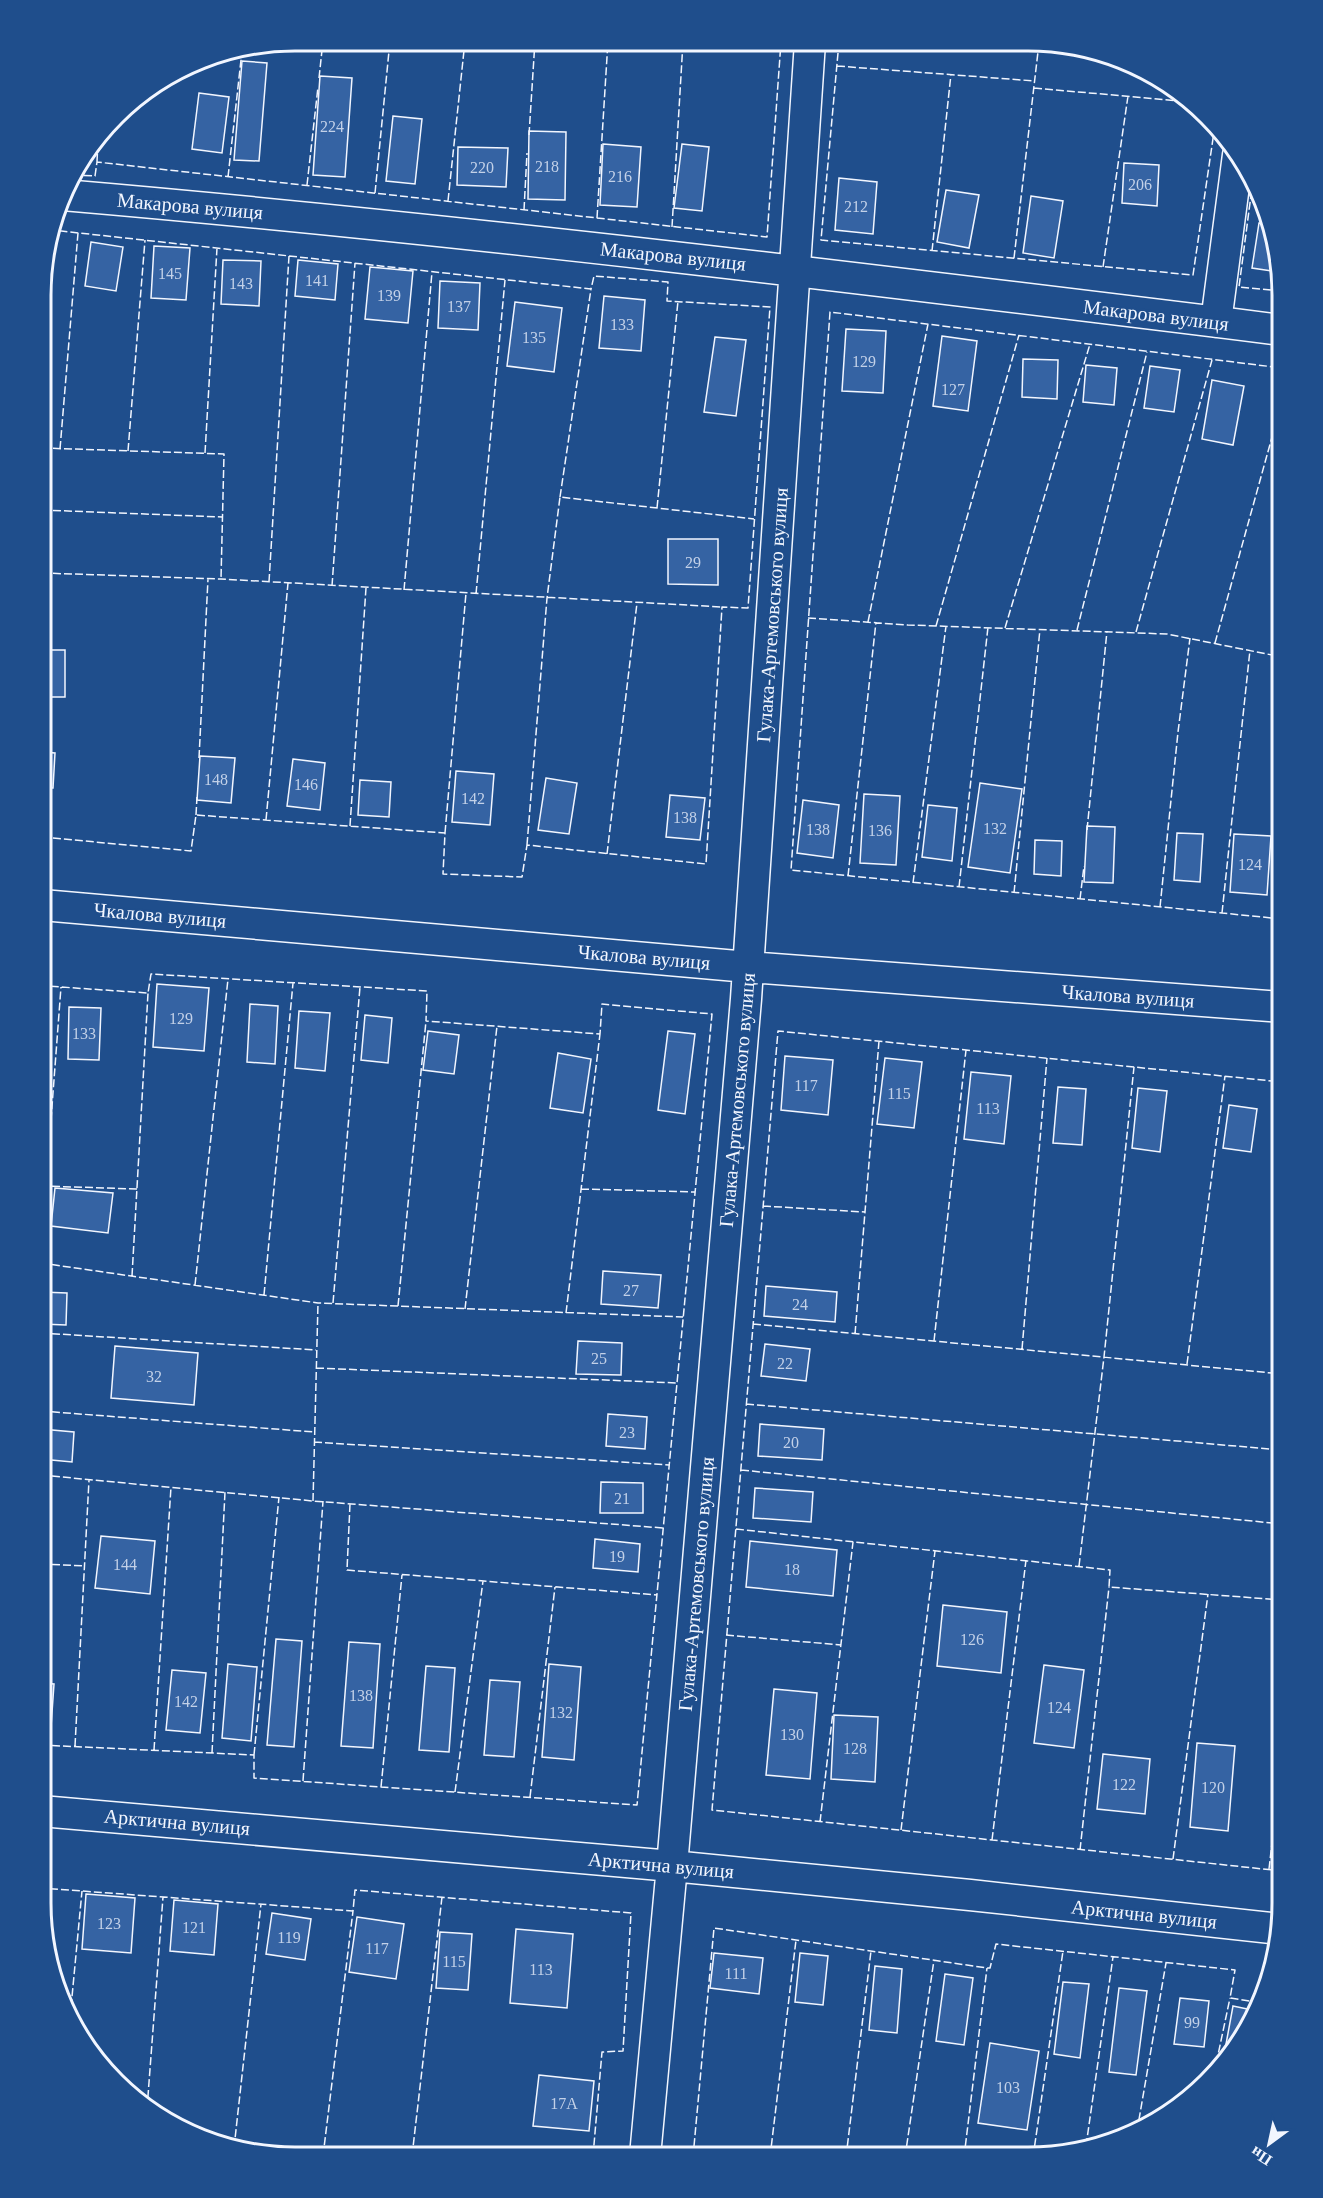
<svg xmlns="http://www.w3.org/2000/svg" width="1323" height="2198" font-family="'Times New Roman',serif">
<rect width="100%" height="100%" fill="#1f4e8c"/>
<path fill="#3563a3" stroke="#f2f6ff" stroke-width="1.5" d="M 242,61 L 267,63 L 259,161 L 234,160 Z
M 320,76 L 352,78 L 345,177 L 313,175 Z
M 199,93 L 229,97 L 222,153 L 192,149 Z
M 393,116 L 422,119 L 415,184 L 386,181 Z
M 529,131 L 566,132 L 565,200 L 528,199 Z
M 603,144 L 641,147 L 637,207 L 600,205 Z
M 682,144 L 709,147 L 702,211 L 674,208 Z
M 458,147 L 508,148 L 506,187 L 457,185 Z
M 1124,163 L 1159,165 L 1157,206 L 1122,203 Z
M 839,178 L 877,182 L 873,234 L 835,230 Z
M 946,190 L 979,195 L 969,248 L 937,242 Z
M 1031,196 L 1063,201 L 1054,258 L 1023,253 Z
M 1259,223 L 1268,224 L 1278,272 L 1252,268 Z
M 91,242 L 123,247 L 116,291 L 85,286 Z
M 48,245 L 47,285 L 43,285 L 43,262 Z
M 154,246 L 190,248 L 186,300 L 151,298 Z
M 223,260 L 261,261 L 259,306 L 221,304 Z
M 298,260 L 338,264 L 335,300 L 295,296 Z
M 370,267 L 413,271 L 408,323 L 365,319 Z
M 440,281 L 480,283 L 478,330 L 438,328 Z
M 604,296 L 645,300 L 641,351 L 599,348 Z
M 515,302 L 562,308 L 554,372 L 507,366 Z
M 846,329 L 886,331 L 883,393 L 842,391 Z
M 942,336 L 977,341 L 968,411 L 933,406 Z
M 715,337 L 746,340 L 736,416 L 704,412 Z
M 1023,359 L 1058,360 L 1057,399 L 1022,397 Z
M 1086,365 L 1117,368 L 1114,405 L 1083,402 Z
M 1150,366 L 1180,370 L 1174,412 L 1144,408 Z
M 1212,380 L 1244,386 L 1233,445 L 1202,439 Z
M 45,529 L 47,556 L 42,557 L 42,530 Z
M 668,539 L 718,539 L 718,585 L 668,584 Z
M 42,650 L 65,650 L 65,697 L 42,697 Z
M 42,752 L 55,753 L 53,788 L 42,788 Z
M 200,756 L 235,758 L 231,803 L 197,800 Z
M 293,759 L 325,763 L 320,810 L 287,806 Z
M 456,771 L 494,774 L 490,825 L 452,822 Z
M 546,778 L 577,783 L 569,834 L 538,830 Z
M 360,780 L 391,782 L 389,817 L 358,815 Z
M 980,783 L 1022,789 L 1010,873 L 968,867 Z
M 864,794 L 900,796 L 896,865 L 860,863 Z
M 670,795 L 705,798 L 700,840 L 666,837 Z
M 803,800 L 839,805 L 833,858 L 797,853 Z
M 928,805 L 957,808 L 952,861 L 922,857 Z
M 1087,826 L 1115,827 L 1113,883 L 1084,882 Z
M 1177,833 L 1203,834 L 1200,882 L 1174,880 Z
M 1234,834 L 1271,836 L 1267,895 L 1230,892 Z
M 1035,840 L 1062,841 L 1061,876 L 1034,874 Z
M 157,984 L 209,988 L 204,1051 L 153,1047 Z
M 250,1004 L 278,1006 L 275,1064 L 247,1062 Z
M 69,1007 L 101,1008 L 99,1060 L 68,1059 Z
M 299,1011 L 330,1013 L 325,1071 L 295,1068 Z
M 365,1015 L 392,1018 L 388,1063 L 361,1060 Z
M 428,1031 L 459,1035 L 454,1074 L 423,1070 Z
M 668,1031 L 695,1034 L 685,1114 L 658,1110 Z
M 558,1053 L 591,1059 L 583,1113 L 550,1108 Z
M 785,1056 L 833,1060 L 828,1115 L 781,1110 Z
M 885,1058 L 922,1062 L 914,1128 L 877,1124 Z
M 971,1072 L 1011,1076 L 1004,1144 L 964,1139 Z
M 1058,1087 L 1086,1089 L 1082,1145 L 1053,1143 Z
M 1138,1088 L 1167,1091 L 1160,1152 L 1132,1148 Z
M 1229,1105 L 1257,1109 L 1251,1152 L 1223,1148 Z
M 55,1188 L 113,1193 L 108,1233 L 51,1226 Z
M 603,1271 L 661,1275 L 658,1308 L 601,1304 Z
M 766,1286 L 837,1292 L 835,1322 L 764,1316 Z
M 41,1292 L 67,1293 L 66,1325 L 41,1324 Z
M 578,1341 L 622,1343 L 621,1375 L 576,1374 Z
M 765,1344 L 810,1349 L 806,1381 L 761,1376 Z
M 115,1346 L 198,1353 L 194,1405 L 111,1398 Z
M 608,1414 L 647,1417 L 645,1449 L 606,1446 Z
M 760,1424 L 824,1429 L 822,1460 L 758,1456 Z
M 41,1429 L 74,1432 L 72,1462 L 41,1459 Z
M 601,1482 L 643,1483 L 643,1513 L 600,1513 Z
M 755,1488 L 813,1492 L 811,1522 L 753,1518 Z
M 101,1536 L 155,1541 L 150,1594 L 95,1588 Z
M 595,1539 L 640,1544 L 638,1572 L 593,1568 Z
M 750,1541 L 837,1550 L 833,1596 L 746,1587 Z
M 943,1605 L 1007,1612 L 1001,1673 L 937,1666 Z
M 276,1639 L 302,1641 L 294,1747 L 267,1745 Z
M 349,1642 L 380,1644 L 373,1748 L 341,1746 Z
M 228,1664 L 257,1667 L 251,1741 L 222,1738 Z
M 549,1664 L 581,1667 L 574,1760 L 542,1757 Z
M 1044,1665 L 1084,1670 L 1074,1748 L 1034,1743 Z
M 426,1666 L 455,1668 L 449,1752 L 419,1750 Z
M 172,1670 L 206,1673 L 200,1733 L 166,1730 Z
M 490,1680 L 520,1682 L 514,1757 L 484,1755 Z
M 41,1683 L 54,1684 L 51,1727 L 41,1726 Z
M 774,1689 L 817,1693 L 810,1779 L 766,1775 Z
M 834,1715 L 878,1717 L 875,1782 L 831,1779 Z
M 1197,1743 L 1235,1746 L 1228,1831 L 1190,1827 Z
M 1103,1754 L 1150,1759 L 1145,1814 L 1097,1809 Z
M 86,1894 L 135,1898 L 131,1953 L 82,1949 Z
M 174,1900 L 218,1904 L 214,1955 L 170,1951 Z
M 272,1913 L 311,1919 L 305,1960 L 266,1954 Z
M 357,1917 L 404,1924 L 396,1979 L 349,1972 Z
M 516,1929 L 573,1934 L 567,2008 L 510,2003 Z
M 440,1932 L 472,1934 L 468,1990 L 436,1988 Z
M 714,1953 L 763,1958 L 759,1994 L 710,1988 Z
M 800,1953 L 828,1956 L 823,2005 L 795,2002 Z
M 875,1966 L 902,1969 L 897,2033 L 869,2030 Z
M 945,1974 L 973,1978 L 964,2045 L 936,2041 Z
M 1063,1982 L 1089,1984 L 1080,2058 L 1054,2054 Z
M 1119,1988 L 1147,1991 L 1136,2075 L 1109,2072 Z
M 1180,1998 L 1209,2001 L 1204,2047 L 1174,2044 Z
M 1233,2006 L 1257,2011 L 1230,2058 L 1222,2066 Z
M 990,2043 L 1039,2051 L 1027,2130 L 978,2123 Z
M 539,2075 L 594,2081 L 589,2131 L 533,2126 Z"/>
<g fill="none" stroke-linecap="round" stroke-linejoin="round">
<g stroke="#f2f6ff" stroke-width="33">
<path id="minor" d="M 63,195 C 471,230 876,280 1282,330
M 1216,322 L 1238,155
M 42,905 L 748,967 L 1282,1007
M 41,1811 L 672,1866 L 970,1895 L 1280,1929
M 645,2156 L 672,1866 L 746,999 L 810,42"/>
</g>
<use href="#minor" stroke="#1f4e8c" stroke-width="30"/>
<path stroke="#f2f6ff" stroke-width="1.5" stroke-dasharray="8 3" stroke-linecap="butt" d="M 839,42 L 821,240 L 1193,275 L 1215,125
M 837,66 L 1035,81
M 319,78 L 323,41
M 1034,88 L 1191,102
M 529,135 L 535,41
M 97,162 L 98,141
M 73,175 L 95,176 L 97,162 L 767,237 L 781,42
M 228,177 L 242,51
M 1253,180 L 1239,287 L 1282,291
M 307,185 L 318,87
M 375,193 L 390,41
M 448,201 L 465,41
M 524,210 L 527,153
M 597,218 L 608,41
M 672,227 L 683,42
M 932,251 L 951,74
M 1014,258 L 1039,43
M 1103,267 L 1128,96
M 42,448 L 224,454 L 221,579
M 60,449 L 78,233
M 128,451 L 145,240
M 205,453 L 217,248
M 560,497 L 591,289
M 657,508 L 678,301
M 42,510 L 222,517
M 42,573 L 221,579 L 722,607
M 269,582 L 289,256
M 332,586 L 355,263
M 404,590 L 432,272
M 476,594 L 505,280
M 808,618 L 908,625 L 1167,634 L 1282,657
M 868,622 L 928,324
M 936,626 L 1019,335
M 1005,628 L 1090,344
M 1077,630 L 1147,352
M 1136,632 L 1212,360
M 1215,643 L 1282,401
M 199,758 L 208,579
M 196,815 L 197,797
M 266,820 L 288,583
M 350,826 L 366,588
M 1087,830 L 1107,631
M 445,833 L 466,593
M 42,837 L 191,851 L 196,815 L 445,833 L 443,874 L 522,877 L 527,845 L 706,864 L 722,607 L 748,608 L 770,307 L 667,301 L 668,282 L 594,276 L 591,289 L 52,230
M 527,845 L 547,598 L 560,497 L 754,519
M 607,854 L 637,603
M 848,876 L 876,622
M 913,883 L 946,626
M 959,887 L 988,627
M 1014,893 L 1040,629
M 1080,899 L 1084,866
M 1160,907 L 1178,732 L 1190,638
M 1222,913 L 1250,650
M 1281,919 L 1282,908
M 1282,919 L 791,870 L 830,312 L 1282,368
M 41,1186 L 137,1189
M 46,1186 L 61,987
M 581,1189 L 695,1192
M 763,1206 L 865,1212
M 41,1263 L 318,1303 L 683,1317
M 132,1276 L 148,993
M 195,1285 L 228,979
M 264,1295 L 293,983
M 333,1303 L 360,987
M 398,1306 L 426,1021
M 465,1309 L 497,1026
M 566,1313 L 600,1034
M 753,1324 L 1282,1374
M 41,1333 L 316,1350
M 855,1334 L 879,1041
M 934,1341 L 966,1050
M 1022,1349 L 1047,1058
M 1187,1364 L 1225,1076
M 316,1368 L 677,1383
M 1280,1373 L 1282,1355
M 746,1404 L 1282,1450
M 41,1411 L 314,1432
M 314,1442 L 669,1465
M 741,1470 L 1282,1524
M 41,1475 L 313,1501 L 663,1528
M 313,1501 L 318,1303
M 350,1504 L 347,1570 L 657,1595
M 736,1529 L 1110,1570 L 1109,1587 L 1282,1600
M 41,1564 L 85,1566
M 1079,1566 L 1104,1357 L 1134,1067
M 726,1635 L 841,1645
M 41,1745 L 254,1755 L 254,1778 L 637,1805 L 712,1014 L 602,1004 L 600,1034 L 426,1021 L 427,991 L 151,974 L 148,993 L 46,986 L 47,969 L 42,969
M 75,1746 L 89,1480
M 154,1750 L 171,1487
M 212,1753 L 225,1492
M 254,1755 L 279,1497
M 303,1781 L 323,1501
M 381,1787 L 402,1575
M 455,1792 L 483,1581
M 530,1797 L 555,1587
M 820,1822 L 853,1542
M 901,1830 L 935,1551
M 992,1840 L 1026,1560
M 1080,1850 L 1109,1587
M 1173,1859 L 1208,1594
M 41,1865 L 42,1865 L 41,1888 L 353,1911 L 355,1890 L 631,1913 L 623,2051 L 602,2052 L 593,2156
M 1269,1869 L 1282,1757
M 1282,1871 L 712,1810 L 778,1031 L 1282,1082
M 70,2018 L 82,1891
M 1214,2074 L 1230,1998
M 147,2109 L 163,1897
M 1137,2131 L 1166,1963
M 1086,2146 L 1113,1957
M 234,2148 L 261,1904
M 323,2156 L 353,1911
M 412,2156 L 442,1897
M 693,2157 L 714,1928 L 987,1968 L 990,1968 L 996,1944 L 1235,1970 L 1230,1998 L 1262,2003
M 770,2157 L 796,1940
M 846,2157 L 871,1951
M 905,2157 L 934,1960
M 964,2157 L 987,1968
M 1033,2157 L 1063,1951"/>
</g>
<g text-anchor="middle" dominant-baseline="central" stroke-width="4.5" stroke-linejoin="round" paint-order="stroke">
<g font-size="16" fill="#c3d1e8">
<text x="332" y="126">224</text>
<text x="547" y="166">218</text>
<text x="482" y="167">220</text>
<text x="620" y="176">216</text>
<text x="1140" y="184">206</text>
<text x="856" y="206">212</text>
<text x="170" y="273">145</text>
<text x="317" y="280">141</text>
<text x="241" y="283">143</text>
<text x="389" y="295">139</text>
<text x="459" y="306">137</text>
<text x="622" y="324">133</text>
<text x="534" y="337">135</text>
<text x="864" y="361">129</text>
<text x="953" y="389">127</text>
<text x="693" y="562">29</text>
<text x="216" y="779">148</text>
<text x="306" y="784">146</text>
<text x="473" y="798">142</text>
<text x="685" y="817">138</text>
<text x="995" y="828">132</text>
<text x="818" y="829">138</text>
<text x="880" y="830">136</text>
<text x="1250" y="864">124</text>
<text x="181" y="1018">129</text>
<text x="84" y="1033">133</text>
<text x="806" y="1085">117</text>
<text x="899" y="1093">115</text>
<text x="988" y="1108">113</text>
<text x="631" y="1290">27</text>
<text x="800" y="1304">24</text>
<text x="599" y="1358">25</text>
<text x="785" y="1363">22</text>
<text x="154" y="1376">32</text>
<text x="627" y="1432">23</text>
<text x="791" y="1442">20</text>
<text x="622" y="1498">21</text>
<text x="617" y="1556">19</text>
<text x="125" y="1564">144</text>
<text x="792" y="1569">18</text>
<text x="972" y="1639">126</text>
<text x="361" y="1695">138</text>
<text x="186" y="1701">142</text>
<text x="1059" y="1707">124</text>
<text x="561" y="1712">132</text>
<text x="792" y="1734">130</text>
<text x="855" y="1748">128</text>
<text x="1124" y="1784">122</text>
<text x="1213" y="1787">120</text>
<text x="109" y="1923">123</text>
<text x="194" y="1927">121</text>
<text x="289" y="1937">119</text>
<text x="377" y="1948">117</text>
<text x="454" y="1961">115</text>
<text x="541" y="1969">113</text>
<text x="736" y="1973">111</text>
<text x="1192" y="2022">99</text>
<text x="1008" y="2087">103</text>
<text x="564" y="2103">17А</text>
</g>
<g font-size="20" fill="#f2f6ff" stroke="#1f4e8c">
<text transform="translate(190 206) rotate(5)">Макарова вулиця</text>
<text transform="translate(673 256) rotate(6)">Макарова вулиця</text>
<text transform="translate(1156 315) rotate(7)">Макарова вулиця</text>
<text transform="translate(772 615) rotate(-86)">Гулака-Артемовського вулиця</text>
<text transform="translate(160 915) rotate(5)">Чкалова вулиця</text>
<text transform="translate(644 957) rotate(5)">Чкалова вулиця</text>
<text transform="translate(1128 996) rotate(4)">Чкалова вулиця</text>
<text transform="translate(737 1100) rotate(-85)">Гулака-Артемовського вулиця</text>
<text transform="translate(696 1584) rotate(-85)">Гулака-Артемовського вулиця</text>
<text transform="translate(177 1822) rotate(5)">Арктична вулиця</text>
<text transform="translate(661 1865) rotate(5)">Арктична вулиця</text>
<text transform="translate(1144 1914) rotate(6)">Арктична вулиця</text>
</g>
</g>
<path d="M0 0H1323V2198H0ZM295 51H1028A244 244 0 0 1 1272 295V1903A244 244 0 0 1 1028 2147H295A244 244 0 0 1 51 1903V295A244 244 0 0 1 295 51Z" fill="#1f4e8c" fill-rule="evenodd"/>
<path fill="none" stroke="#f2f6ff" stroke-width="3" d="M295 51H1028A244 244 0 0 1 1272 295V1903A244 244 0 0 1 1028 2147H295A244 244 0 0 1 51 1903V295A244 244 0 0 1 295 51Z"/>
<g transform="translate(1269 2144) rotate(213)" stroke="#1f4e8c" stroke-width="4.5" paint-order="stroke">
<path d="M0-4.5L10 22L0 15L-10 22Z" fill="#f2f6ff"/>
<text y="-9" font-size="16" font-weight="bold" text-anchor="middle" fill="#f2f6ff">Пн</text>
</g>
</svg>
